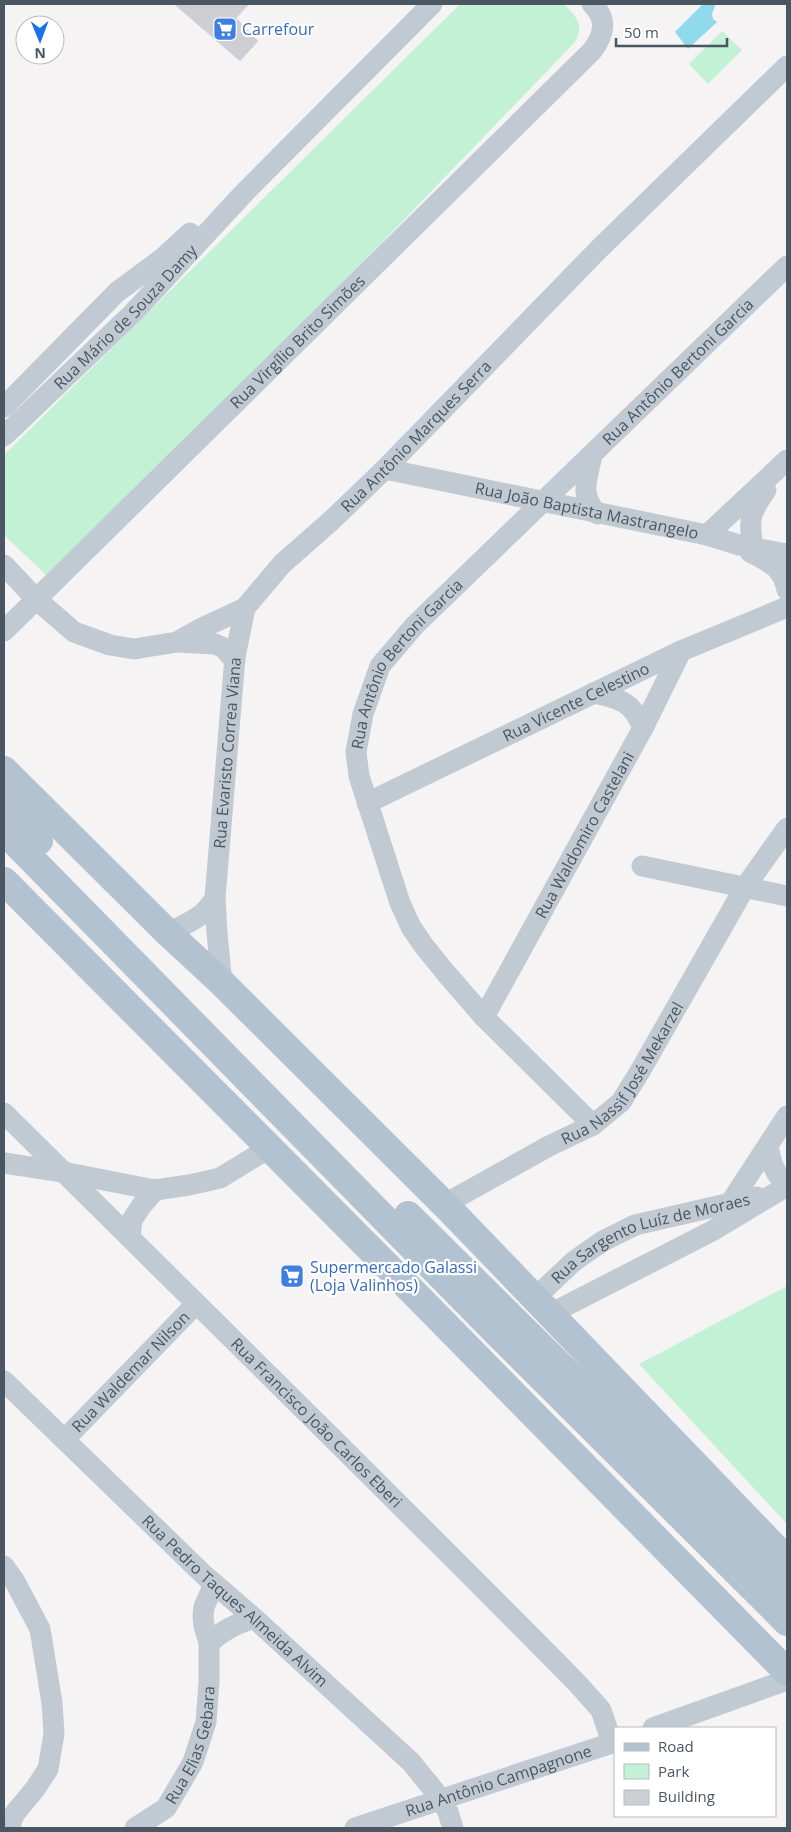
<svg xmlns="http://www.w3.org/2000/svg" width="791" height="1832" font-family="'Open Sans',sans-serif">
<rect width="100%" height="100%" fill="#f5f3f3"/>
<path fill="#c3f1d5" d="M 460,4 L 564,4 C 576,17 585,24 575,42 L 323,304 L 46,575 L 4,535 L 4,455 Z
M 722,31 L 742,50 L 708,84 L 689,64 Z
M 787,1286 L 787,1524 L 639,1364 Z"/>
<path fill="#90daee" d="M 703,4 L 714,4 L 715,6 L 712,14 L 713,19 L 717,22 L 688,49 L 675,32 Z"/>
<path fill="#cdcfd5" stroke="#d7d9de" d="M 174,4 L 249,4 L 236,18 L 258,41 L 240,61 Z"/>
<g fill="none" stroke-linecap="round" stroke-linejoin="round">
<g stroke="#c1cad2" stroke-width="21">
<path d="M 4,407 L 117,292 L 163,258 L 190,233"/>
<path id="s1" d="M 4,436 L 134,312 L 244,193 L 432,4"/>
<path d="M 592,455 C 587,481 579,493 597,514"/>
<path id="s2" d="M 385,469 L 707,535 L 739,545 L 787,554"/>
<path d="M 707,535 L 787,460"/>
<path d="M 753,547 C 748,519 750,513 766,490"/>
<path d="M 750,552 C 769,562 783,567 787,590"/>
<path id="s3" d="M 4,565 L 36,599 L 74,632 L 110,645 L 134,649 L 177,642 L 202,628 L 245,608 L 282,564 L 332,520 L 385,469 L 599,249 L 787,66"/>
<path id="s4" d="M 4,631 L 592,51 C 604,35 608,19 592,4"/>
<path d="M 177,642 L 215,644 L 224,648 L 235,661"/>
<path d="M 593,693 C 619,698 633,702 643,728"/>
<path id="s5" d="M 367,803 L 681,651 L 787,607"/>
<path d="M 642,866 L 787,896"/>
<path d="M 168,933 C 187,923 204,918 215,898"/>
<path id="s6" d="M 222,984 L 217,933 L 215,898 L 235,657 L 245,608"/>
<path id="s7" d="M 484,1017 L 643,728 L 681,651"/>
<path id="s8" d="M 4,1113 C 195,1303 388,1491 577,1683 L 601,1710 L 612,1743"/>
<path id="s9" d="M 593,1125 L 484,1017 L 445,972 L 424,946 L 411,927 L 400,903 L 359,776 L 356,752 L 363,714 L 380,666 L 415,625 L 787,266"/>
<path d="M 768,1146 C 771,1162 774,1174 787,1185"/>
<path d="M 4,1163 L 63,1172 L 155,1190 L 189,1185 L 220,1178 L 269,1148"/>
<path id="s10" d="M 445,1204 L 549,1146 L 593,1125 L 621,1102 L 639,1073 L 745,887 L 787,828"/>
<path d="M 727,1208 L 787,1116"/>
<path d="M 130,1238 L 132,1220 L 142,1205 L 155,1190"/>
<path id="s11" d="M 535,1298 L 573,1262 L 584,1254 L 603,1241 L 635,1225 L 757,1197"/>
<path d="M 550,1314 L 712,1231 L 787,1186"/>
<path id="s12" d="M 4,1381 L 204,1575 L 254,1618 L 411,1762 L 441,1799 L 448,1812 L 453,1828"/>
<path id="s13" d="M 65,1439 L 196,1304"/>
<path d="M 4,1566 L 14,1580 L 40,1629 L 52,1703 L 54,1734 L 48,1769 L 35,1789 L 15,1813 L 11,1822 L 11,1828"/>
<path d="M 209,1643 C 223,1630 236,1624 254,1618"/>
<path d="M 653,1728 L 787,1680"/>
<path id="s14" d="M 135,1828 L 166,1808 L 193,1762 L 206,1722 L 209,1682 L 209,1643 L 204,1626 L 203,1616 L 204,1607 L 214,1584"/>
<path id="s15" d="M 355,1828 L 615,1742"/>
</g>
<path stroke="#b3c2d1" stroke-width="28" d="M 4,770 L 168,933 L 221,982 L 450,1210 L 787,1560
M 4,805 L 39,841
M 4,831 L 484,1320 L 787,1622
M 4,881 L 418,1297 L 787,1672
M 408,1215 L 787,1590"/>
</g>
<defs>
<g id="supermarket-square" transform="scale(1.25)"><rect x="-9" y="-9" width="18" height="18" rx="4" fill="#3f7fe0" stroke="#fff"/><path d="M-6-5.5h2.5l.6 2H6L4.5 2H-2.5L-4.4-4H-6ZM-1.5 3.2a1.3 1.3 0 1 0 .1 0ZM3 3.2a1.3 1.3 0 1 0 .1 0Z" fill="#fff"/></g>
</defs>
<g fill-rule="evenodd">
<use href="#supermarket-square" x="225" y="29"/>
<use href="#supermarket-square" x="292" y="1276"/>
</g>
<g text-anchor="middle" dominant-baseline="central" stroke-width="4.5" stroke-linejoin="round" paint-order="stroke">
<g font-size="16" fill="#366cbe" stroke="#fff" text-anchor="start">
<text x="242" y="29">Carrefour</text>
<text x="310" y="1267">Supermercado Galassi<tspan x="310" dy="18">(Loja Valinhos)</tspan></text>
</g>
<g font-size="16" fill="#4a5661" stroke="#fff">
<text stroke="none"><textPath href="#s1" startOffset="170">Rua Mário de Souza Damy</textPath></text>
<text stroke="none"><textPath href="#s4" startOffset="412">Rua Virgílio Brito Simões</textPath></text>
<text stroke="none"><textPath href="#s9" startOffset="962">Rua Antônio Bertoni Garcia</textPath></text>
<text stroke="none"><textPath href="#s3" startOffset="522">Rua Antônio Marques Serra</textPath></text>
<text stroke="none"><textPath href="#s2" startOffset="206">Rua João Baptista Mastrangelo</textPath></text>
<text stroke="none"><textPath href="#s9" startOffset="558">Rua Antônio Bertoni Garcia</textPath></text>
<text stroke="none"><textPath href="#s5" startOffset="232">Rua Vicente Celestino</textPath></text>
<text stroke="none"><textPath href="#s6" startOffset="232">Rua Evaristo Correa Viana</textPath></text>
<text stroke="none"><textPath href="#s7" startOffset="208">Rua Waldomiro Castelani</textPath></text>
<text stroke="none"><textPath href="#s10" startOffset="226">Rua Nassif José Mekarzel</textPath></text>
<text stroke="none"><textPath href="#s11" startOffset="134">Rua Sargento Luíz de Moraes</textPath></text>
<text stroke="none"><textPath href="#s13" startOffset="94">Rua Waldemar Nilson</textPath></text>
<text stroke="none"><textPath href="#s8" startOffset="440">Rua Francisco João Carlos Eberi</textPath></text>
<text stroke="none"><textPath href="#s12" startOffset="319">Rua Pedro Taques Almeida Alvim</textPath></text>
<text stroke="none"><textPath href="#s14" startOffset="106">Rua Elias Gebara</textPath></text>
<text stroke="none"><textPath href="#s15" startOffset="151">Rua Antônio Campagnone</textPath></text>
</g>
</g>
<rect width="791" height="1832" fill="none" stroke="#4a5661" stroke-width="10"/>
<rect x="614" y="1727" width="162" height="90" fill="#ffffff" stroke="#b7bbc0"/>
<rect x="624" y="1743" width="25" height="8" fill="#b3c2d1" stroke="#b7bbc0"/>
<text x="658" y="1752" font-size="15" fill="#4a5661">Road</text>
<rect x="624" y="1764" width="25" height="15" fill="#c3f1d5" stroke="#b7bbc0"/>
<text x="658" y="1777" font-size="15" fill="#4a5661">Park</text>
<rect x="624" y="1790" width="25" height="15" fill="#cdcfd5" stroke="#b7bbc0"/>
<text x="658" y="1802" font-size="15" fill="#4a5661">Building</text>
<g transform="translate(40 40) rotate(179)"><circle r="24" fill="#ffffff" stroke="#b7bbc0"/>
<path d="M0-4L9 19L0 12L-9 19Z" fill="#1a73e8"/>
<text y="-8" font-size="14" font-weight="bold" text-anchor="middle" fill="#4a5661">N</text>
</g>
<path d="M616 38v8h111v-8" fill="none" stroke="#4a5661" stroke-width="2.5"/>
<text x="624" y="38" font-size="15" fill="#4a5661" stroke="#ffffff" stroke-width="4" paint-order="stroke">50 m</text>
</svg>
